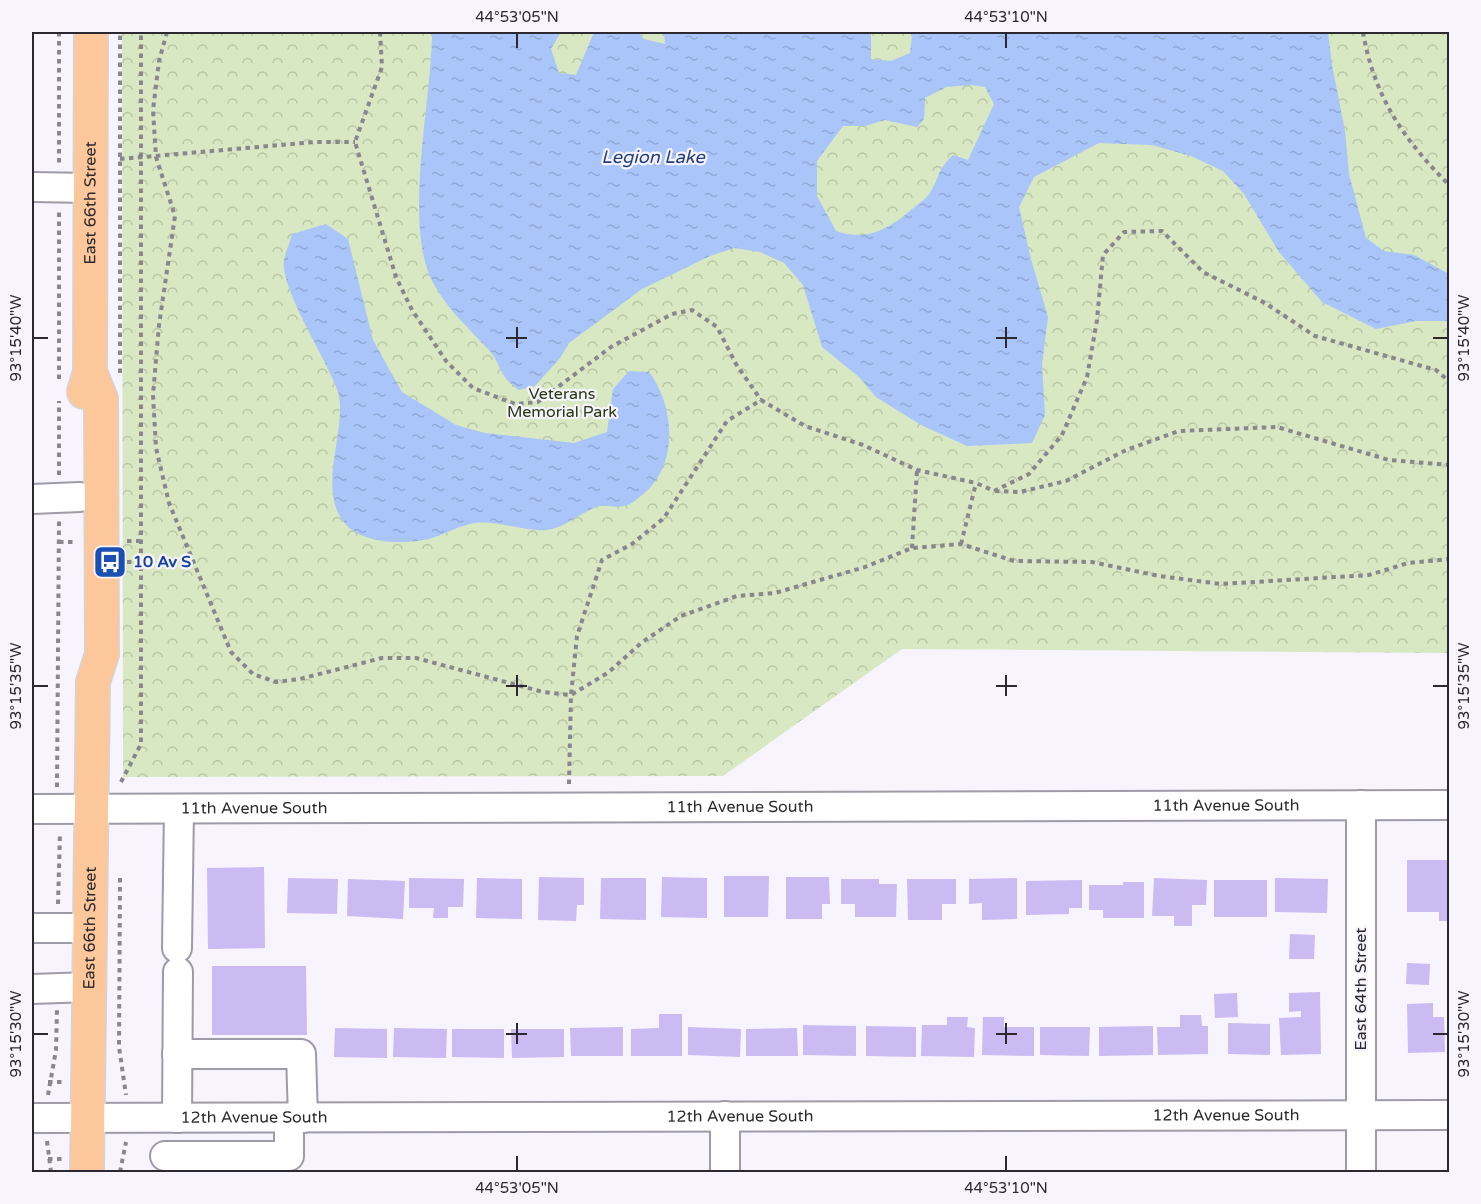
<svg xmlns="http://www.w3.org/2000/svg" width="1481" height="1204" font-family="'Varela Round',sans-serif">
<defs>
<pattern id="park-crowns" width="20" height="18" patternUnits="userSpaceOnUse" patternTransform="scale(1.5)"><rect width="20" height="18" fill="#d7e8c2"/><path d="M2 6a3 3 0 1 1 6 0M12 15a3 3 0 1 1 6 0" fill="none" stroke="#b9c7a7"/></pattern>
<pattern id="water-ripples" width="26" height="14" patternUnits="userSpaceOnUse" patternTransform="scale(1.5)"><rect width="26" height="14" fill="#a9c5f9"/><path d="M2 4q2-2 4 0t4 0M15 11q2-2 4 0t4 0" fill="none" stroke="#92a9d6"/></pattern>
</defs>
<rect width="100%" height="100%" fill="#f7f4fe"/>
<path fill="url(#park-crowns)" d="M 122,32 L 1449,32 L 1449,653 L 902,649 L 723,776 L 123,777 Z"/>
<path fill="url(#water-ripples)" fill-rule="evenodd" d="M 432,32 L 561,32 L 551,49 L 559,73 L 576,75 L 594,32 L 638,32 L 644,39 L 665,44 L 664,32 L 871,32 L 871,59 L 891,61 L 910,53 L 912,35 L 909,32 L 1328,32 L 1332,65 L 1345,131 L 1349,174 L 1366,238 L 1384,251 L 1414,255 L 1449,274 L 1449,321 L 1416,321 L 1376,329 L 1322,302 L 1279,252 L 1244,194 L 1223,171 L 1191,156 L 1152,145 L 1099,143 L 1034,177 L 1019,207 L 1031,259 L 1048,317 L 1042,364 L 1045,415 L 1032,443 L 967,446 L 921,425 L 876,397 L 859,377 L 822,347 L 803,285 L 784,263 L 760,252 L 734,248 L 710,256 L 642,289 L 569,343 L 560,358 L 535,386 L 519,390 C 497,375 503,365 487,348 C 468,328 445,306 432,281 C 403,222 432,99 432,32 ZM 972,85 L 985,87 L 994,104 L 968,160 L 953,155 C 935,172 940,179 929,194 C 925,200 917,205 912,209 C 889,229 867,242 836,231 L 817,196 L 817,161 L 843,126 L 865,126 L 885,120 L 917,127 L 924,119 L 925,98 L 946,87 Z
M 326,224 L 348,239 L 373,340 L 402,392 L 456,425 L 485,433 L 574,443 L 607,432 L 613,389 L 629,371 L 649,372 C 675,406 679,467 642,495 C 638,498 632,504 627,505 C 618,509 605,504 596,507 C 580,513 564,528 547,530 C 523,532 498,520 475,523 C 460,525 446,534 432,538 C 406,545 360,545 343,521 C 316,485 350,424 337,389 C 326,358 280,289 284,260 C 286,251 290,242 292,234 Z"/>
<path fill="#ccbaf2" d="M 1407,860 L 1448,860 L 1450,921 L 1439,921 L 1439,912 L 1407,912 Z
M 264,867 L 265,948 L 208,949 L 207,868 Z
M 724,876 L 769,876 L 768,917 L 724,917 Z
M 539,877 L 584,878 L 584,905 L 577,905 L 576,921 L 538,920 Z
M 662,877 L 707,878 L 707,918 L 661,917 Z
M 786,877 L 829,877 L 830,904 L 822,904 L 822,919 L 786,919 Z
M 288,878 L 338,879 L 337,914 L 287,913 Z
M 409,878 L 464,879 L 463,907 L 448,907 L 448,918 L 433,918 L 434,908 L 409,908 Z
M 477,878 L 522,879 L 522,919 L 476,918 Z
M 601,878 L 646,878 L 646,920 L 600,919 Z
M 1017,878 L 1017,919 L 982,920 L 982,903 L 969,904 L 969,879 Z
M 1154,878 L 1207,880 L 1206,905 L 1192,905 L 1192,926 L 1174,926 L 1174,916 L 1152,916 Z
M 1275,878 L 1328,879 L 1327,913 L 1275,912 Z
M 348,879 L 405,881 L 403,919 L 347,916 Z
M 841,879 L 879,879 L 879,884 L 897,884 L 896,917 L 855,917 L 855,904 L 841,904 Z
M 907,879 L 956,879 L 956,904 L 942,904 L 942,920 L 908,920 Z
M 1082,880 L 1082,908 L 1069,908 L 1069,914 L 1026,915 L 1026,881 Z
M 1214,880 L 1267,880 L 1267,917 L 1214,917 Z
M 1123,882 L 1144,882 L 1144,918 L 1103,918 L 1103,910 L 1089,910 L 1089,885 L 1123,885 Z
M 1290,934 L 1315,935 L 1314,959 L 1289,959 Z
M 1407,963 L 1430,964 L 1429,985 L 1406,984 Z
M 212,966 L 306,966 L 307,1035 L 212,1035 Z
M 1320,992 L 1321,1054 L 1281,1055 L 1279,1018 L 1301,1017 L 1301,1011 L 1289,1012 L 1289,993 Z
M 1237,993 L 1238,1017 L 1215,1018 L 1214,994 Z
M 1433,1003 L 1433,1017 L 1444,1017 L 1445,1052 L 1408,1053 L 1407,1004 Z
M 659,1014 L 682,1014 L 682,1056 L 631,1056 L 631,1029 L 659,1028 Z
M 1180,1015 L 1201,1015 L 1202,1026 L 1208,1026 L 1208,1054 L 1158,1055 L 1157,1027 L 1180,1027 Z
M 947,1017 L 968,1017 L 967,1027 L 975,1028 L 974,1057 L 921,1056 L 922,1025 L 947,1025 Z
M 983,1017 L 1004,1017 L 1004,1027 L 1034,1027 L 1034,1056 L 982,1055 Z
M 1228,1023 L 1270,1024 L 1270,1055 L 1228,1054 Z
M 803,1025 L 856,1026 L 856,1056 L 803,1055 Z
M 866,1026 L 916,1027 L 916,1057 L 866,1056 Z
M 1153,1026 L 1153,1055 L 1099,1056 L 1099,1027 Z
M 623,1027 L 623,1056 L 571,1056 L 570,1028 Z
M 688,1027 L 741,1029 L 740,1057 L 688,1055 Z
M 1040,1027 L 1090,1027 L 1089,1056 L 1040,1055 Z
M 335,1028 L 387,1029 L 387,1058 L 334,1057 Z
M 394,1028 L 447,1029 L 446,1058 L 393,1057 Z
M 797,1028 L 798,1056 L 746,1056 L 746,1029 Z
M 452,1029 L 504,1029 L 504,1058 L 452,1057 Z
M 511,1029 L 564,1029 L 564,1057 L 512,1058 Z"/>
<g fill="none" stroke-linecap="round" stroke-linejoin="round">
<g stroke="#9e9aa8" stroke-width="32">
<g id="minor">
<path d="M 32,187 L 91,188"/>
<path d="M 32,499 L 80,497"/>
<path d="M 1361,805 L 1361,1172"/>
<path id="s1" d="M 32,809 L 1450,805"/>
<path d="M 32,928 L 90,928"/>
<path d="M 177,948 L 179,809"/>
<path d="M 32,989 L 90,987"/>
<path d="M 177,1054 L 301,1054 L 303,1118"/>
<path d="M 725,1116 L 725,1172"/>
<path id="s2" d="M 32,1118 L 1450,1115"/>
<path d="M 177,1118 L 178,972"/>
<path d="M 165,1156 L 289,1156 L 289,1118"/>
</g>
</g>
<g stroke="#d5d4d5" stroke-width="36">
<g id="major">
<path id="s3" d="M 84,392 L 90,372 L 91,32"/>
<path id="s4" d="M 87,1172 L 93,682 L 102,654 L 101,399 L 90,372"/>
</g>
</g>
<path stroke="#88868e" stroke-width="4" stroke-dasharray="4.5 4.5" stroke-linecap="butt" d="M 59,32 L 59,166
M 167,32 L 159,61 L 153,110 L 156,157 L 175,216 L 159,325 L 153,395 L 156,448 L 169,503 L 231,652 L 253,674 L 276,682 L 300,679 L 382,658 L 416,658 L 543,692 L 571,695 L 609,672 L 641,643 L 681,616 L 737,596 L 775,593 L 865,567 L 912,548 L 961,544 L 1014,561 L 1092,562 L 1159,576 L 1221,584 L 1369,575 L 1408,563 L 1450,559
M 380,32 L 382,67 L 355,142 L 396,277 L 412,310 L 446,361 L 473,388 L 515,404 L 538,402 L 611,347 L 672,314 L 692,310 L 717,327 L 736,364 L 761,400
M 1363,32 C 1374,97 1404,140 1450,186
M 120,159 L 315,142 L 355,142
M 120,373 L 120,32
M 59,379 L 59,209
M 59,475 L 59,401
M 995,491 L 1020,492 L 1066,481 L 1126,450 L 1179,431 L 1277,427 L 1389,460 L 1450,465
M 127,541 L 141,541
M 59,542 L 77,542
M 961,544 L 976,483
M 912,548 L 917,470
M 127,562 L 141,562
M 121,782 L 141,744 L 141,32
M 569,784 L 571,695 L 577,636 L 602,560 L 632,544 L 664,518 L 727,421 L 761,400 L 805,426 L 863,445 L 917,470 L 976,483 L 994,491 L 1029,474 L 1062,435 L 1087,377 L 1097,320 L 1103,255 L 1124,232 L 1162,231 L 1203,272 L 1265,303 L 1315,336 L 1436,370 L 1450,382
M 57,787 L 59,521
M 120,878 L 119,1047 L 126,1095
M 58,904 L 60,833
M 48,1082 L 63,1082
M 48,1095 L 56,1050 L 57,1010
M 47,1141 L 51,1172
M 48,1159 L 62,1159
M 120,1172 L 126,1142"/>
<use href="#minor" stroke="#fff" stroke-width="28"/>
<use href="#major" stroke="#fcc89b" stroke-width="33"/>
</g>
<path fill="none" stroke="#2b292f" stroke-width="2" d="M 517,33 L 517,48M 1006,33 L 1006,48M 517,327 L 517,348M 1006,327 L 1006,348M 33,338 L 48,338M 506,338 L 527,338M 996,338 L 1017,338M 1433,338 L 1448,338M 517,675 L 517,696M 1006,675 L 1006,696M 33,686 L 48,686M 506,686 L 527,686M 996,686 L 1017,686M 1433,686 L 1448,686M 517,1023 L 517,1044M 1006,1023 L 1006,1044M 33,1034 L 48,1034M 506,1034 L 527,1034M 996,1034 L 1017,1034M 1433,1034 L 1448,1034M 517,1156 L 517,1171M 1006,1156 L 1006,1171"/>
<defs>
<g id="bus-square" transform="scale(1.725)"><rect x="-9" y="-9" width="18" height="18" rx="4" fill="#1a4fb4" stroke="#f7f4fe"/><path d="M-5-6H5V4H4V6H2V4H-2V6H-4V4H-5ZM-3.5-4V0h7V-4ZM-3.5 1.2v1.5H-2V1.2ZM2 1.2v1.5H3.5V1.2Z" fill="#fff"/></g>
</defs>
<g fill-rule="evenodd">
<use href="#bus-square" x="110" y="562"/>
</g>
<g text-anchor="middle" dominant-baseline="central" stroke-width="4.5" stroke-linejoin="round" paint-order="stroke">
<g font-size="16" fill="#2b292f" stroke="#f7f4fe">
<text stroke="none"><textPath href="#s3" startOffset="190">East 66th Street</textPath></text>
<text stroke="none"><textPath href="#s1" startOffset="1194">11th Avenue South</textPath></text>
<text stroke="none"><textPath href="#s1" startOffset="708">11th Avenue South</textPath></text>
<text stroke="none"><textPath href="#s1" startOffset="222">11th Avenue South</textPath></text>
<text stroke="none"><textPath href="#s4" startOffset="244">East 66th Street</textPath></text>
<text transform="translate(1361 989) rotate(-90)">East 64th Street</text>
<text stroke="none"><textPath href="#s2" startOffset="1194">12th Avenue South</textPath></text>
<text stroke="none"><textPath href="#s2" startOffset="708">12th Avenue South</textPath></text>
<text stroke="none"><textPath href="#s2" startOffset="222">12th Avenue South</textPath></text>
</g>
<g font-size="16" fill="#29380f" stroke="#f7f4fe">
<text x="562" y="394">Veterans<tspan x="562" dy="18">Memorial Park</tspan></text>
</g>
<g font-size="16" font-weight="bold" fill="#164399" stroke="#f7f4fe" text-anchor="start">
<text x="133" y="562">10 Av S</text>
</g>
<g font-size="18" font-style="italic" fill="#22417e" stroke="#f7f4fe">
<text x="653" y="157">Legion Lake</text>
</g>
</g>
<rect width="1481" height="1204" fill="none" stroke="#f7f4fe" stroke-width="66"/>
<rect x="33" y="33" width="1415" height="1138" fill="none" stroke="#2b292f" stroke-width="2"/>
<g font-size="15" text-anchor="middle" fill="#2b292f">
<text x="517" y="22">44°53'05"N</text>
<text x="1006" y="22">44°53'10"N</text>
<text transform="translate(1464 338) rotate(-90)" y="5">93°15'40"W</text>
<text transform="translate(16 338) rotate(-90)" y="5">93°15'40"W</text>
<text transform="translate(1464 686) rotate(-90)" y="5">93°15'35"W</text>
<text transform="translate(16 686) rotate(-90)" y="5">93°15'35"W</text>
<text transform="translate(1464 1034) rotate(-90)" y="5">93°15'30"W</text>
<text transform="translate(16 1034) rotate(-90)" y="5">93°15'30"W</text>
<text x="517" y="1193">44°53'05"N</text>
<text x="1006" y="1193">44°53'10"N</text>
</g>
</svg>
